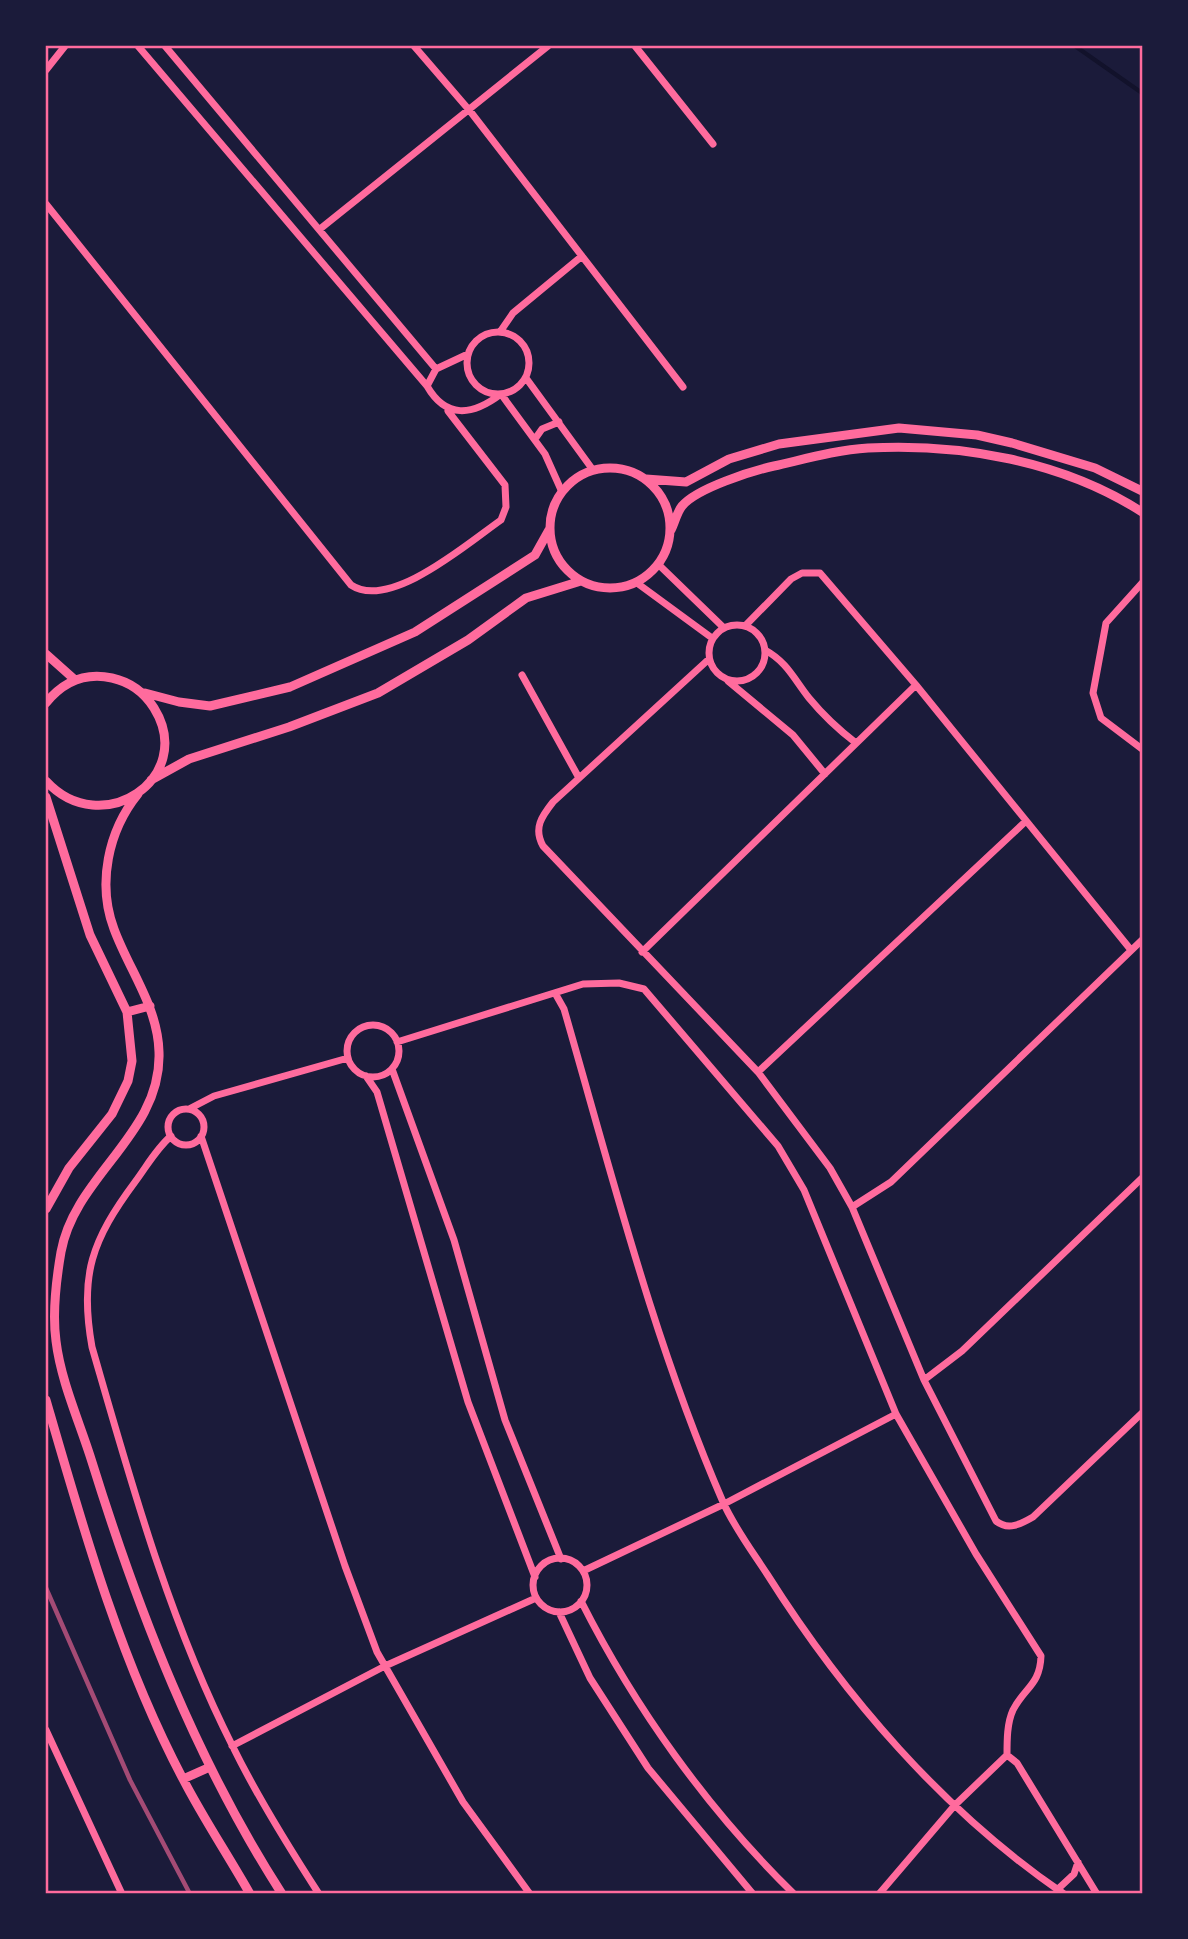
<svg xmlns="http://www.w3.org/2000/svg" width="1188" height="1939" font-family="'Varela Round',sans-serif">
<rect width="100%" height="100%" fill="#1b1b3a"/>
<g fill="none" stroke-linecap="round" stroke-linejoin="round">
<path stroke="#12122b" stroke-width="4.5" d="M 1075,46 L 1142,93"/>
<path stroke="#ff6b9d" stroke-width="7" d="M 138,46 L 427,386
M 165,46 L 436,369
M 414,46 L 470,111 L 683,387
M 635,46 L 713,144
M 46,70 L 65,46
M 46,204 L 351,585 C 390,611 468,543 501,520 L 506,507 L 505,485 L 448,411
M 320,229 L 548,46
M467 363a31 31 0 1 1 62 0a31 31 0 1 1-62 0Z
M 500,332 L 513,313 L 582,256
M 468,354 L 436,369 L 427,386 C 446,419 472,416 501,394 L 545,454 L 562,492
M 526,378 L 593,470
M 535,439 L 542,429 L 559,422
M 659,565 L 724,628
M 637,583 L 712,638
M 1142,583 L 1106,623 L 1093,693 L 1101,718 L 1142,749
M709 653a28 28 0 1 1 56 0a28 28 0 1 1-56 0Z
M 745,626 L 791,579 L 802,573 L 820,573 L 916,685 L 1131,950
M 765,650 C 787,662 794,679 809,698 C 823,715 839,730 856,743
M 709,659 L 553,802 C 542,816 533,828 543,846 L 758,1072 L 830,1168 L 852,1207 L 924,1380 L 996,1521 C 1008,1531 1021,1524 1033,1517 L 1142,1413
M 522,675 L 579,778
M 728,681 L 793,735 L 825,774
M 642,952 L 916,685
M 555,993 L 564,1009 C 612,1175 654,1343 723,1502 C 734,1527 752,1551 767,1574 C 844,1696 944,1812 1064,1894
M347 1051a26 26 0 1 1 52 0a26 26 0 1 1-52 0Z
M 397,1042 L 583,984 L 619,983 L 644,989 L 778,1146 L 804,1190 L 896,1414 L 976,1554 L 1041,1656 C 1040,1685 1025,1687 1013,1710 C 1007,1723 1007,1740 1007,1755
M 392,1069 L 454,1240 L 505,1420 L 561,1559
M 758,1072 L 1026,821
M 366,1076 L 377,1092 L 468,1402 L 535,1577
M 189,1109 L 214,1096 L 348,1058
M168 1127a18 18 0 1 1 36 0a18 18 0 1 1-36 0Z
M 171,1136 C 156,1149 147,1166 135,1182 C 92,1240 79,1275 92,1347 C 131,1482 169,1621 233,1747 C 258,1798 288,1846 319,1894
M 201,1136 L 345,1566 L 377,1652 L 463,1802 L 530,1894
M 852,1207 L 891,1182 L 1142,940
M 924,1380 L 962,1351 L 1142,1178
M533 1585a27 27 0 1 1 54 0a27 27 0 1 1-54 0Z
M 583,1571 L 724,1504 L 896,1414
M 581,1601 C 635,1708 708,1810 794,1894
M 559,1612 L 590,1678 L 648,1768 L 753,1894
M 46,1730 L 122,1894
M 232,1746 L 385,1666 L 536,1598
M 1007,1755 L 1017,1763 L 1097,1894
M 1058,1889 L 1074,1874 L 1078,1862
M 879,1894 L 955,1805 L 1007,1755"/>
<path stroke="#ff6b9d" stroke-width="9" d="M550 528a60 60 0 1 1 120 0a60 60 0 1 1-120 0Z
M 646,479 L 686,482 L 729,459 L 779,444 L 899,428 L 977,435 L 1012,443 L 1095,468 L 1142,491
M 671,530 C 675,522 677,512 682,506 C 697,488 752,471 774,466 C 805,459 836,450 868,448 C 961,443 1063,461 1142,512
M 46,654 L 74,679
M 145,693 L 179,702 L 210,706 L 290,687 L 415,632 L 535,555 L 549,530
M 46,703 C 63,682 84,672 112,678 C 130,682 144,692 154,708 C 197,777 102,842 46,781
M 151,780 L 189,759 L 289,727 L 378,693 L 468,640 L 526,598 L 581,581
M 138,794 C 108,831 97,884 114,929 C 129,970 158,1007 159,1052 C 162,1134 75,1175 61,1252 C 56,1281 52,1312 56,1341 C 61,1382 80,1423 92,1462 C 139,1613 196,1760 282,1894
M 46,797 L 90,935 L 127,1012 L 132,1061 L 128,1081 L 112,1114 L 69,1168 L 46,1209
M 127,1012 L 150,1006
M 46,1400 C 83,1528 120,1660 183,1779 C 203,1818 228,1855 250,1894
M 183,1779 L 210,1767"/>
<path stroke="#a44b75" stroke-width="4.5" d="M 46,1588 L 130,1780 L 190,1894"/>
</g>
<rect width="1188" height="1939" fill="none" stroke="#1b1b3a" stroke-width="94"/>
<rect x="47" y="47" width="1094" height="1845" fill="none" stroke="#ff6b9d" stroke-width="2.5"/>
</svg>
